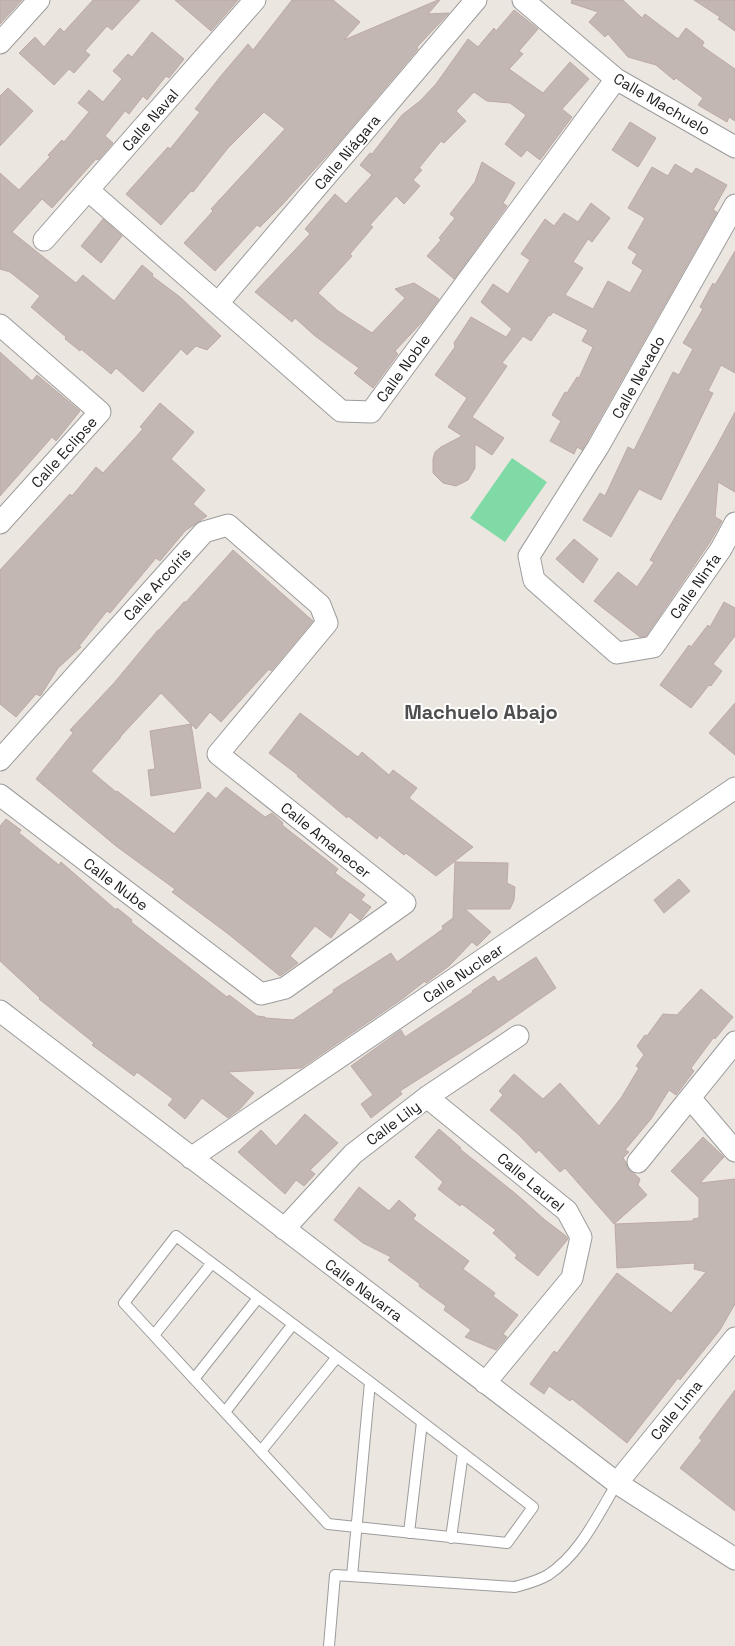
<svg xmlns="http://www.w3.org/2000/svg" width="735" height="1646" font-family="'Space Grotesk',sans-serif">
<rect width="100%" height="100%" fill="#ece6e0"/>
<path fill="#7fdaa6" d="M 512,458 L 547,482 L 505,542 L 470,518 Z"/>
<path fill="#c3b7b4" stroke="#bdaaa3" d="M 0,0 L 22,0 L 0,24 Z
M 93,0 L 140,0 L 112,30 L 107,26 L 85,51 L 90,55 L 74,73 L 69,69 L 54,85 L 19,53 L 35,37 L 44,47 L 60,28 L 64,32 Z
M 175,0 L 238,0 L 211,31 Z
M 292,0 L 333,0 L 360,22 L 344,40 L 438,0 L 440,0 L 428,14 L 449,13 L 417,47 L 418,49 L 334,148 L 281,206 L 260,227 L 257,225 L 215,271 L 184,243 L 213,211 L 211,209 L 285,129 L 264,112 L 228,148 L 193,192 L 191,191 L 161,225 L 126,194 L 168,147 L 170,149 L 200,112 L 195,109 L 220,77 L 248,44 L 253,50 Z
M 572,0 L 623,0 L 642,18 L 645,14 L 678,39 L 686,28 L 704,42 L 702,46 L 735,69 L 735,121 L 729,117 L 727,122 L 698,105 L 703,98 L 676,78 L 674,80 L 656,65 L 628,57 L 608,34 L 605,37 L 589,22 L 598,12 L 571,3 Z
M 694,0 L 735,0 L 735,31 L 718,19 L 720,17 Z
M 514,10 L 538,29 L 519,51 L 523,54 L 509,69 L 543,93 L 570,62 L 589,79 L 562,109 L 572,117 L 540,160 L 527,150 L 521,157 L 505,144 L 526,115 L 510,103 L 487,101 L 474,92 L 456,111 L 466,121 L 444,143 L 441,141 L 419,168 L 422,170 L 413,180 L 420,186 L 404,204 L 396,196 L 370,225 L 373,227 L 350,254 L 352,256 L 318,293 L 338,311 L 372,333 L 405,298 L 395,289 L 414,283 L 439,299 L 422,322 L 395,351 L 398,354 L 373,388 L 354,373 L 359,368 L 315,336 L 295,318 L 292,322 L 255,292 L 310,234 L 305,229 L 335,194 L 346,204 L 372,175 L 360,165 L 370,153 L 372,154 L 402,115 L 420,101 L 436,84 L 468,39 L 478,47 L 494,28 L 496,31 Z
M 152,32 L 184,59 L 169,78 L 166,76 L 147,100 L 143,96 L 129,114 L 125,111 L 105,136 L 113,143 L 98,160 L 96,159 L 52,208 L 42,199 L 12,232 L 76,283 L 83,275 L 114,301 L 142,265 L 153,274 L 152,276 L 180,297 L 221,336 L 207,350 L 196,346 L 187,355 L 181,349 L 143,392 L 116,368 L 111,374 L 81,349 L 80,351 L 65,339 L 66,337 L 31,307 L 40,296 L 10,272 L 0,269 L 0,173 L 19,190 L 50,157 L 48,155 L 62,140 L 64,142 L 89,112 L 78,103 L 89,90 L 103,102 L 122,79 L 113,71 L 128,54 L 132,57 Z
M 8,88 L 33,111 L 0,146 L 0,96 Z
M 630,122 L 656,138 L 638,167 L 612,150 Z
M 482,162 L 515,183 L 503,203 L 507,206 L 454,279 L 427,256 L 441,240 L 439,238 L 455,218 L 450,214 L 475,182 Z
M 675,164 L 692,174 L 696,168 L 727,185 L 713,210 L 717,212 L 582,450 L 577,447 L 574,454 L 550,441 L 561,421 L 552,415 L 565,392 L 567,393 L 577,377 L 579,378 L 593,347 L 582,341 L 588,330 L 553,312 L 550,316 L 549,315 L 531,341 L 523,336 L 502,363 L 507,366 L 472,417 L 504,438 L 492,455 L 475,444 L 475,468 L 468,480 L 456,486 L 443,483 L 433,473 L 433,459 L 435,452 L 441,447 L 462,436 L 448,427 L 467,398 L 435,375 L 455,347 L 454,343 L 471,317 L 506,337 L 512,329 L 481,302 L 493,284 L 508,294 L 530,260 L 521,254 L 545,219 L 554,226 L 564,213 L 578,222 L 591,203 L 610,218 L 592,242 L 588,239 L 573,262 L 583,268 L 565,295 L 593,309 L 608,281 L 630,293 L 643,270 L 632,263 L 637,254 L 628,248 L 645,218 L 628,208 L 652,167 L 668,176 Z
M 103,219 L 122,236 L 101,263 L 81,246 Z
M 735,251 L 735,373 L 721,365 L 708,391 L 713,393 L 661,500 L 639,489 L 611,537 L 583,520 L 600,493 L 605,496 L 628,447 L 634,450 L 673,372 L 679,375 L 693,349 L 683,343 L 703,309 L 700,307 L 713,283 L 715,285 Z
M 0,352 L 32,381 L 37,375 L 80,411 L 56,441 L 52,437 L 0,496 Z
M 160,403 L 194,432 L 171,459 L 205,490 L 193,504 L 207,516 L 185,531 L 160,561 L 156,558 L 110,613 L 107,611 L 79,646 L 81,647 L 58,668 L 41,695 L 40,696 L 36,694 L 16,717 L 0,704 L 0,570 L 70,494 L 72,496 L 96,467 L 103,473 L 143,429 L 140,427 Z
M 735,412 L 735,492 L 718,482 L 715,517 L 722,521 L 710,542 L 646,636 L 640,637 L 594,601 L 618,572 L 637,587 L 654,562 L 650,560 L 714,451 Z
M 574,539 L 598,559 L 583,583 L 556,559 Z
M 233,550 L 313,621 L 271,671 L 269,669 L 221,722 L 210,712 L 196,729 L 161,693 L 119,738 L 121,737 L 91,771 L 116,792 L 117,791 L 174,834 L 208,792 L 216,799 L 226,787 L 265,817 L 272,813 L 283,823 L 282,825 L 338,869 L 335,873 L 365,895 L 361,900 L 371,907 L 363,917 L 360,920 L 350,912 L 331,938 L 315,926 L 290,956 L 298,963 L 280,976 L 227,933 L 172,892 L 175,889 L 116,846 L 36,779 L 73,733 L 70,730 L 114,683 L 158,630 L 159,630 L 184,602 L 186,602 Z
M 724,602 L 735,608 L 735,636 L 713,664 L 722,671 L 711,686 L 709,685 L 691,708 L 660,685 L 689,645 L 691,647 L 708,625 L 710,627 Z
M 735,703 L 735,755 L 709,733 Z
M 300,713 L 358,757 L 362,752 L 389,775 L 393,770 L 417,788 L 409,798 L 473,847 L 436,876 L 406,853 L 404,855 L 379,835 L 377,839 L 348,816 L 347,818 L 297,776 L 298,775 L 269,753 Z
M 191,724 L 201,788 L 151,796 L 148,770 L 155,769 L 150,731 Z
M 6,819 L 21,830 L 19,833 L 59,865 L 61,862 L 116,910 L 117,908 L 132,920 L 131,922 L 227,997 L 229,995 L 257,1016 L 265,1017 L 265,1018 L 293,1020 L 334,992 L 333,990 L 391,953 L 397,962 L 443,929 L 442,926 L 453,918 L 455,862 L 508,863 L 507,883 L 515,887 L 514,900 L 510,909 L 465,909 L 491,932 L 477,946 L 472,942 L 449,966 L 426,983 L 425,981 L 402,999 L 301,1068 L 228,1072 L 254,1093 L 240,1109 L 228,1118 L 202,1098 L 185,1119 L 168,1105 L 173,1099 L 137,1072 L 134,1076 L 92,1045 L 94,1043 L 39,999 L 40,998 L 0,961 L 0,826 Z
M 679,879 L 690,891 L 664,913 L 654,900 Z
M 536,957 L 556,988 L 491,1033 L 400,1091 L 402,1094 L 371,1118 L 361,1104 L 373,1095 L 351,1066 L 401,1030 L 405,1037 L 473,992 L 472,991 L 494,976 L 498,982 Z
M 701,989 L 733,1017 L 715,1039 L 714,1037 L 691,1068 L 694,1071 L 676,1095 L 669,1090 L 651,1119 L 625,1150 L 629,1152 L 623,1158 L 626,1162 L 627,1167 L 640,1179 L 638,1185 L 647,1195 L 614,1224 L 565,1168 L 560,1172 L 539,1150 L 536,1153 L 519,1135 L 490,1110 L 503,1095 L 499,1091 L 514,1074 L 543,1099 L 560,1083 L 599,1126 L 621,1098 L 639,1068 L 636,1066 L 644,1055 L 637,1046 L 645,1035 L 647,1036 L 663,1014 L 677,1015 Z
M 305,1114 L 338,1143 L 310,1170 L 315,1174 L 304,1186 L 296,1180 L 285,1194 L 238,1152 L 261,1130 L 276,1146 Z
M 439,1129 L 461,1148 L 460,1149 L 516,1194 L 545,1220 L 566,1236 L 568,1239 L 538,1276 L 515,1258 L 517,1255 L 493,1233 L 496,1230 L 462,1204 L 460,1206 L 438,1189 L 443,1182 L 415,1157 Z
M 703,1137 L 724,1157 L 700,1183 L 735,1179 L 735,1304 L 720,1330 L 680,1380 L 678,1378 L 627,1443 L 572,1399 L 570,1401 L 549,1386 L 544,1394 L 530,1384 L 554,1351 L 557,1353 L 617,1273 L 671,1313 L 706,1272 L 694,1269 L 695,1263 L 617,1268 L 615,1224 L 693,1221 L 693,1219 L 699,1218 L 699,1198 L 671,1171 Z
M 359,1187 L 389,1211 L 399,1200 L 416,1215 L 413,1219 L 469,1261 L 463,1269 L 495,1293 L 493,1296 L 518,1315 L 503,1334 L 507,1337 L 496,1350 L 465,1337 L 471,1330 L 444,1310 L 446,1306 L 419,1286 L 420,1284 L 388,1260 L 391,1257 L 363,1243 L 334,1220 Z
M 735,1390 L 735,1511 L 680,1468 L 702,1440 L 699,1438 Z"/>
<g fill="none" stroke-linecap="round" stroke-linejoin="round">
<g stroke="#9c9c9c" stroke-width="12">
<path id="service" d="M 154,1335 L 212,1263
M 194,1379 L 258,1298
M 225,1412 L 293,1324
M 261,1451 L 337,1357
M 409,1533 L 422,1422
M 451,1538 L 463,1453
M 352,1576 L 370,1382 L 176,1236 L 124,1303 L 328,1524 L 507,1543 L 533,1507 L 370,1382
M 329,1646 L 335,1575 L 515,1587 C 526,1584 538,1581 548,1575 C 580,1554 598,1515 617,1483"/>
</g>
<g stroke="#9c9c9c" stroke-width="23">
<path id="minor" d="M 523,0 L 616,79 L 735,147
M 0,43 L 39,0
M 88,190 L 341,411 L 371,412 L 616,79
M 735,205 L 598,447 L 529,556 L 534,580 L 617,653 L 653,647 L 721,549 L 735,523
M 44,240 L 255,0
M 218,303 L 476,0
M 0,325 L 100,412 L 0,523
M 0,760 L 204,532 L 228,525 L 320,605 L 327,623 L 218,754 L 405,903 L 285,988 L 261,994 L 0,795
M 0,1011 L 617,1483 L 735,1559
M 427,1097 L 567,1211 L 581,1237 L 572,1278 L 485,1383
M 690,1098 L 735,1151
M 191,1158 L 735,788
M 638,1162 L 735,1042
M 284,1229 L 353,1154 L 427,1097 L 518,1036
M 617,1483 L 735,1338"/>
</g>
<use href="#service" stroke="#fff" stroke-width="10"/>
<use href="#minor" stroke="#fff" stroke-width="21"/>
</g>
<g text-anchor="middle" dominant-baseline="central" stroke-width="4" stroke-linejoin="round" paint-order="stroke">
<g font-size="15" fill="#1b1b1b" stroke="#fff">
<text transform="translate(662 104) rotate(30)">Calle Machuelo</text>
<text transform="translate(150 120) rotate(-49)">Calle Naval</text>
<text transform="translate(347 152) rotate(-50)">Calle Niágara</text>
<text transform="translate(403 368) rotate(-54)">Calle Noble</text>
<text transform="translate(638 377) rotate(-61)">Calle Nevado</text>
<text transform="translate(64 452) rotate(-48)">Calle Eclipse</text>
<text transform="translate(157 584) rotate(-48)">Calle Arcoíris</text>
<text transform="translate(695 586) rotate(-55)">Calle Ninfa</text>
<text transform="translate(326 840) rotate(39)">Calle Amanecer</text>
<text transform="translate(116 884) rotate(37)">Calle Nube</text>
<text transform="translate(463 973) rotate(-34)">Calle Nuclear</text>
<text transform="translate(393 1123) rotate(-37)">Calle Lily</text>
<text transform="translate(531 1182) rotate(40)">Calle Laurel</text>
<text transform="translate(364 1290) rotate(37)">Calle Navarra</text>
<text transform="translate(676 1410) rotate(-51)">Calle Lima</text>
</g>
<g font-size="20" font-weight="bold" fill="#4e4e4e" stroke="#fff">
<text x="481" y="712">Machuelo Abajo</text>
</g>
</g>
</svg>
